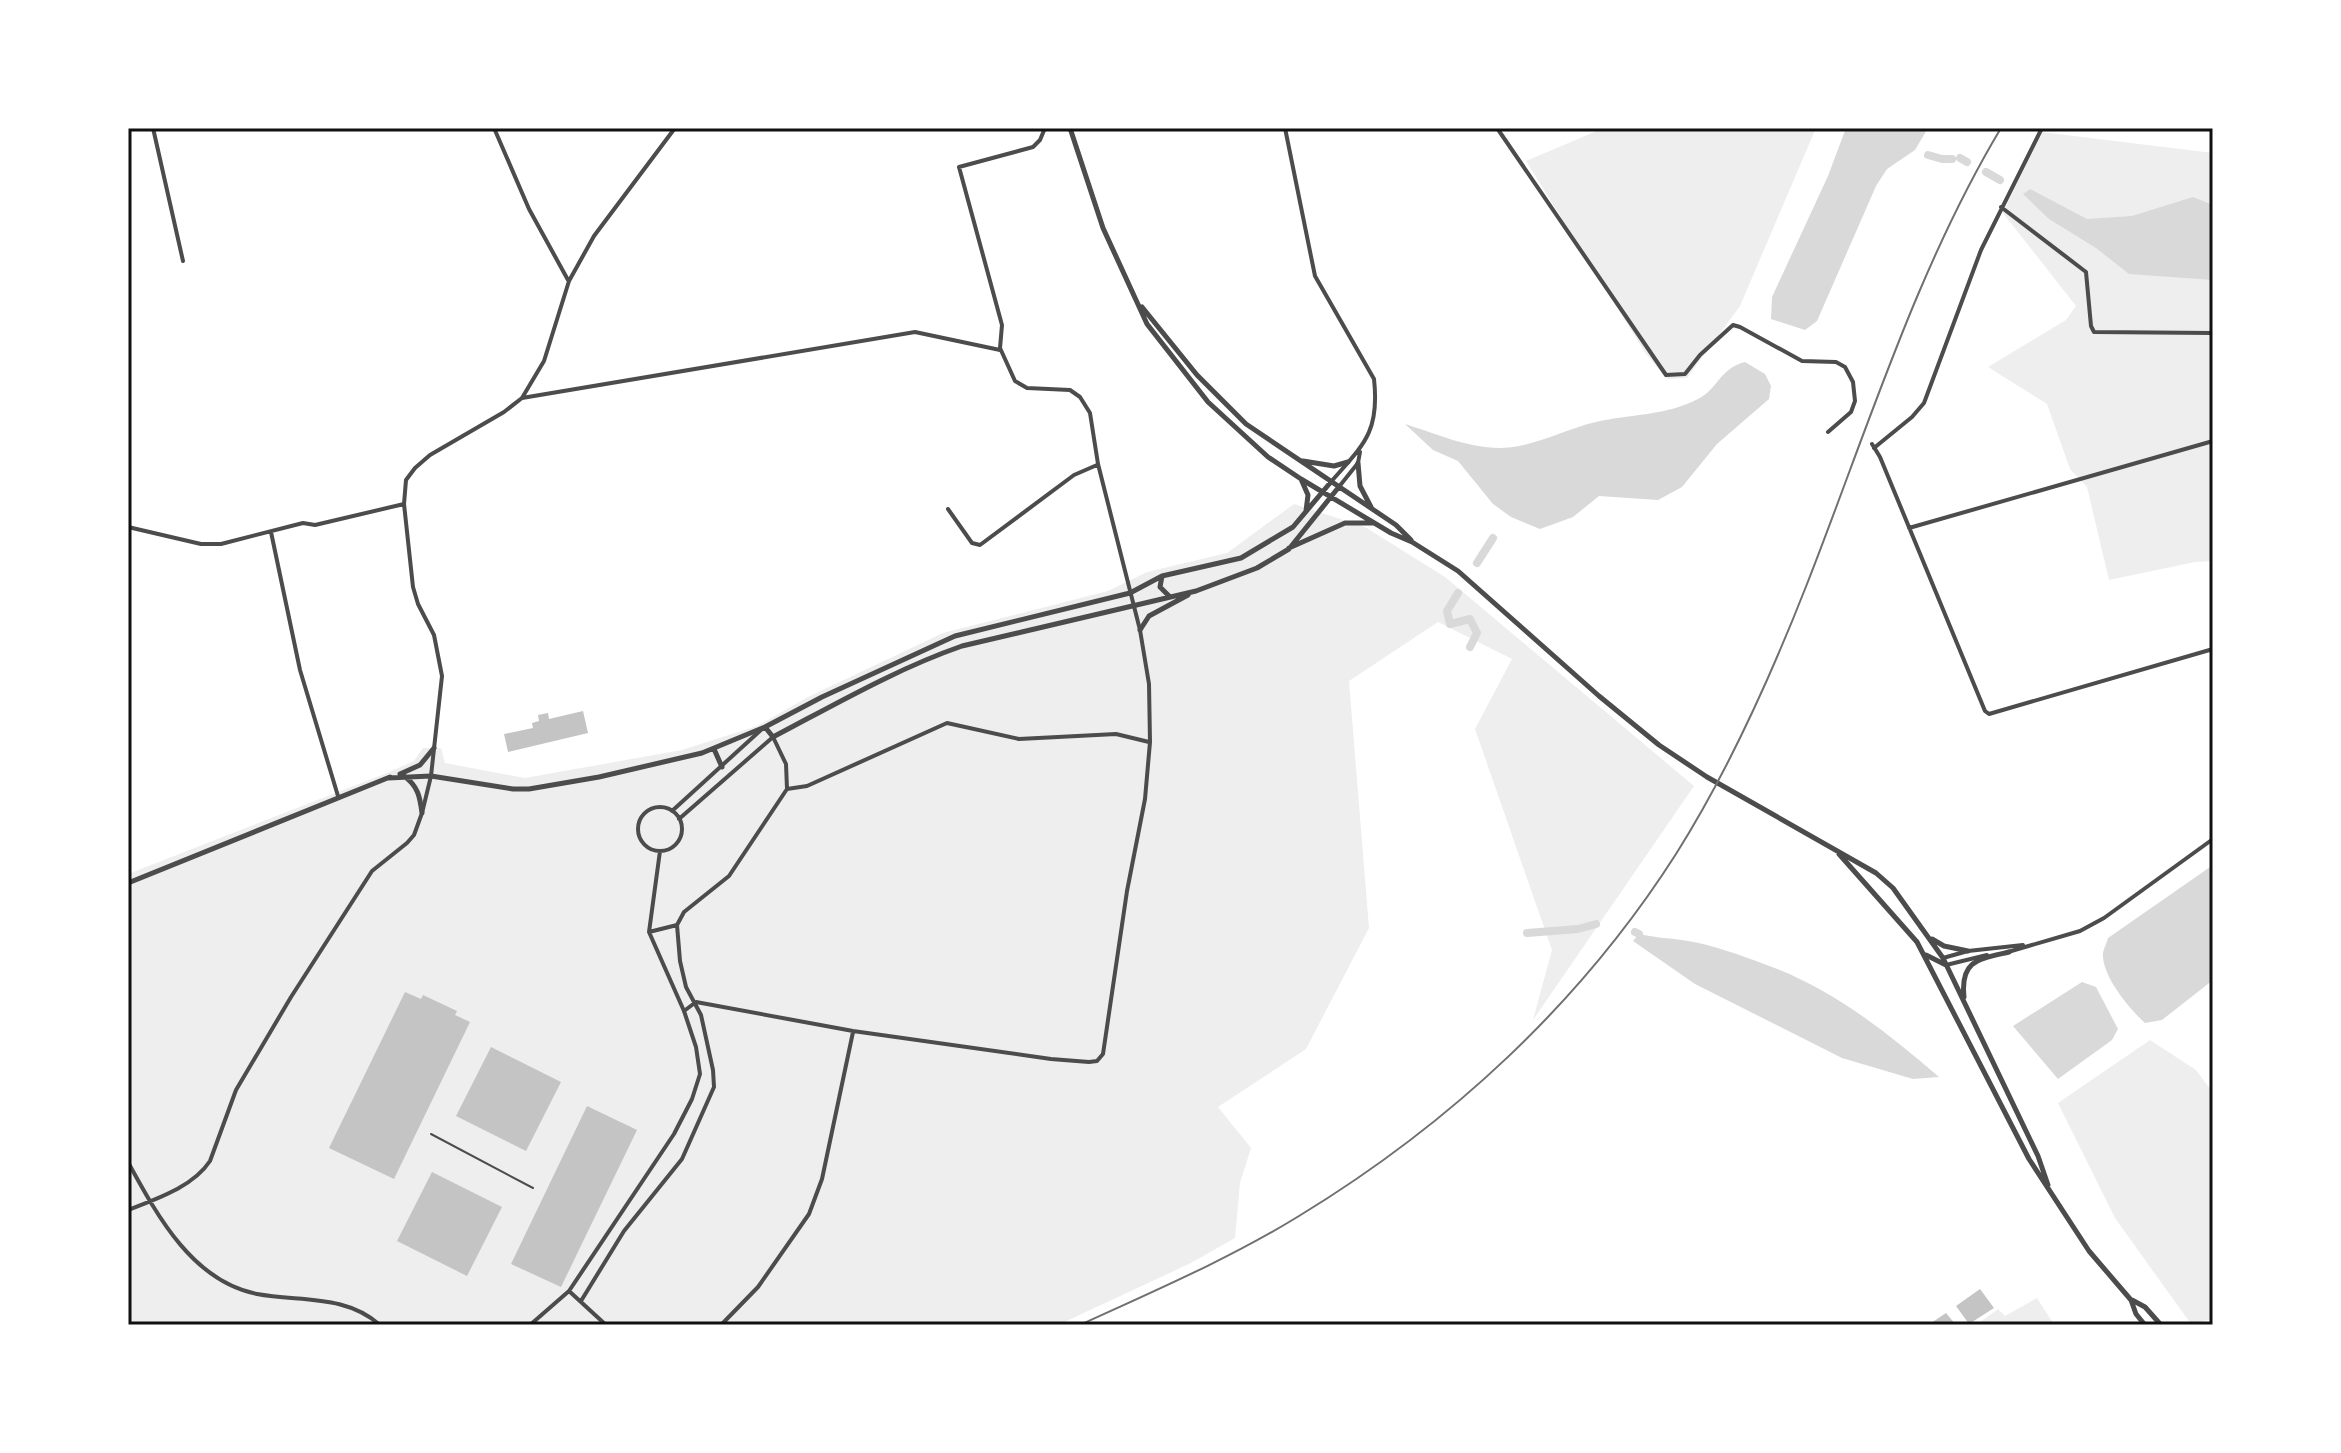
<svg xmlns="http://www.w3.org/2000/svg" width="2341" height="1453" font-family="'Noto Sans',sans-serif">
<rect width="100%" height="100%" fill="#fff"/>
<path fill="#eee" d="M 1604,128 L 1816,128 L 1740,306 L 1687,378 L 1667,379 L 1646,354 L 1526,161 Z
M 2041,132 L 2213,153 L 2213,561 L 2195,562 L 2109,580 L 2087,487 L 2070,469 L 2047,404 L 1988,367 L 2066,320 L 2076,306 L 2003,213 Z
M 1294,504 L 1365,527 L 1445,577 L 1694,786 L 1533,1020 L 1552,950 L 1475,729 L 1512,659 L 1438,622 L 1349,681 L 1369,928 L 1306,1049 L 1218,1107 L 1251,1148 L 1240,1183 L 1235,1238 L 1191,1263 L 1058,1325 L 128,1325 L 128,874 L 387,773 L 414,761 L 423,748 L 441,748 L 445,763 L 525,778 L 682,750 L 757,726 L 808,697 L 943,633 L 1108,591 L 1147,572 L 1227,553 Z
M 2150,1040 L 2196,1070 L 2213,1093 L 2213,1319 L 2191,1324 L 2115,1218 L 2058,1103 Z
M 2037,1298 L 2053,1323 L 2050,1325 L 1976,1325 L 1998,1309 L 2005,1316 Z"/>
<path fill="#d9d9d9" d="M 1846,128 L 1928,128 L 1915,150 L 1887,169 L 1876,186 L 1817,321 L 1805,330 L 1771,319 L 1772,297 L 1828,176 Z
M 2030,189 L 2087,219 L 2132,216 L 2193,197 L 2213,205 L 2213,280 L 2129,274 L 2096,248 L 2049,219 L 2023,194 Z
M 1745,362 L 1765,374 L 1771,386 L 1769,399 L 1717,444 L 1682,487 L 1658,500 L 1599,496 L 1573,517 L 1540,529 L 1511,517 L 1493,504 L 1458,461 L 1433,450 L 1405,424 C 1440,435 1481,454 1519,446 C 1545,441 1570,428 1596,422 C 1630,414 1665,416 1698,399 C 1718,389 1720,368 1745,362 Z
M 2213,865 L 2213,980 L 2162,1020 L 2145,1023 C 2129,1008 2105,980 2103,957 C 2102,951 2107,943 2108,938 Z
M 1639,934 C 1656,938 1671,938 1688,941 C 1713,945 1740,955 1764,964 C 1830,987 1887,1032 1939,1077 L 1913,1079 L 1842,1058 L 1695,984 L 1633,941 Z
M 2082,982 L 2096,987 L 2118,1029 L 2112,1040 L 2058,1079 L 2013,1026 Z"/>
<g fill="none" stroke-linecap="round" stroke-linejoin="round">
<path stroke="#d9d9d9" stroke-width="8" d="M 1928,155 L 1942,159 L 1952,159
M 1960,158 L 1967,162
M 1986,172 L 2000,180
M 1477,563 L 1493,538
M 1458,593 L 1447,611 L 1450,624 L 1470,619 L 1477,633 L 1470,647
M 1635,932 L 1639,934
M 1527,933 L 1578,929 L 1596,924"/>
</g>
<path fill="#c4c4c4" d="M 583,711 L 588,733 L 508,752 L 504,734 L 533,728 L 532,723 L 539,721 L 538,715 L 548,713 L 549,719 Z
M 405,992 L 421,999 L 423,995 L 457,1011 L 455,1015 L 470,1022 L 394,1179 L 329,1148 Z
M 491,1047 L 561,1082 L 526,1151 L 456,1116 Z
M 587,1106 L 637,1130 L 561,1287 L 511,1264 Z
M 432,1172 L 502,1207 L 467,1276 L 397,1241 Z
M 1980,1289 L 1994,1308 L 1969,1324 L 1956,1306 Z
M 1946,1313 L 1956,1325 L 1928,1325 Z"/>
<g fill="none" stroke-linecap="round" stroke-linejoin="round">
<path stroke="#4c4c4c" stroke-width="2" d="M 431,1134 L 533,1188"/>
<path stroke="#4c4c4c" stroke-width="4" d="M 153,128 L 183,261
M 494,128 L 529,209 L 568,280
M 1285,128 L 1315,276 L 1374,379 C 1380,433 1363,445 1330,483
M 1497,128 L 1666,375 L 1685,374 L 1700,355 L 1733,325 L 1740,327 L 1802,361 L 1836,362 L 1845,367 L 1853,382 L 1855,401 L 1851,412 L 1828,432
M 2001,207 L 2086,272 L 2091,326 L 2094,332 L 2213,333
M 522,398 L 915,332 L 1000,350
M 1872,444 L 1880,457 L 1985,711 L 1989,714 L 2213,649
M 1874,448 L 1912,417 L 1924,403 L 1981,250 L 2042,128
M 1338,488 L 1358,463 L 1360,452
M 948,509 L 972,543 L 980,545 L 1074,475 L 1097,465
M 128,527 L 201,544 L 221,544 L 303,523 L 315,525 L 404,504
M 1909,528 L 2213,441
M 271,532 L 300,670 L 338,796
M638 829a22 22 0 1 1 44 0a22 22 0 1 1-44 0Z
M 672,811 L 762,729
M 679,819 L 773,737 L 786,764 L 787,789
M 649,932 L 677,925
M 2008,952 L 2080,931 L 2104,918 L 2213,839
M 1943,958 L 1968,951 L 2023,945
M 1946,965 L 1987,955
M 684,1011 L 696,1002 L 853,1031 L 1051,1059 L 1089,1062 L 1097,1061 L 1103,1054 L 1127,891 L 1145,799 L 1150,742 L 1149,684 L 1140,630 L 1098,464 L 1090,413 L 1080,397 L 1070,390 L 1027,388 L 1015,381 L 1000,348 L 1002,325 L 959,167 L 1033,147 L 1040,140 L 1045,128
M 128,1162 C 157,1215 192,1281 257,1294 C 300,1302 345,1294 380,1325
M 128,1210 C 156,1199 193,1187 210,1161 L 236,1090 L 291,997 L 372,871 L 407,843 L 414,835 L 422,813 L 431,776 L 442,676 L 434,635 L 418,604 L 413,587 L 404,504 L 406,480 L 415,468 L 430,455 L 504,412 L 522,398 L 544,361 L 569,281 L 594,236 L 675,128
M 569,1291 L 606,1325
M 581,1301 L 624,1231 L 682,1159 L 714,1087 L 713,1070 L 701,1015 L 686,987 L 680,961 L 677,925 L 684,912 L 729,876 L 787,789 L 807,786 L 947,723 L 1019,739 L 1116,734 L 1149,742
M 530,1325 L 569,1291 L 674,1134 L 692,1099 L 700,1074 L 696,1047 L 684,1011 L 649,932 L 660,851
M 721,1325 L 758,1287 L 809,1214 L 822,1179 L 853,1032"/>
<path stroke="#4c4c4c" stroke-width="5" d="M 1070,128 L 1103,228 L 1147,324 L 1208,402 L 1268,457 L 1301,479 L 1391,533 L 1412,542 L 1458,571 L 1599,696 L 1659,745 L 1707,777 L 1876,873 L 1893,888 L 1943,958 L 2038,1156 L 2048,1185
M 1142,307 L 1197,375 L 1246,424 L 1396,525 L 1411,540
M 1303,461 L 1334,466 L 1348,462
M 1358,463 L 1360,486 L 1371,507
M 1301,479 L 1308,495 L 1306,511
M 1289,548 L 1345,523 L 1374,523
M 1162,576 L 1160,587 L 1169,596
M 1140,630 L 1149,616 L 1188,595
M 765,727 L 773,737 C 834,705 896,669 962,646 L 1196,591 L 1257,568 L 1289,549 L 1338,488
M 714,749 L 722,767
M 400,774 L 420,765 L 434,748
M 404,776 C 418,786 420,797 422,813
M 388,778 L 431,776 L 513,789 L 529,789 L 599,777 L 702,753 L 765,727 L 822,697 L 955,636 L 1130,593 L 1162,576 L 1241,558 L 1293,527 L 1330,483
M 1839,854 L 1917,942 L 2029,1159 L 2089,1251 L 2131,1300 L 2136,1314 L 2145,1325
M 128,883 L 390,777
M 1932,939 L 1944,946 L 1968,951
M 1926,955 L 1946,965
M 1964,997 C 1960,960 1979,959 2009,952
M 2132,1300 L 2145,1307 L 2161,1325"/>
<path stroke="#707070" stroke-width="2" d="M 1080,1325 C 1154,1291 1229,1259 1299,1216 C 1450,1124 1581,1003 1676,854 C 1729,770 1771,676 1807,584 C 1867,431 1916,270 2001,128"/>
</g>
<rect width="2341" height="1453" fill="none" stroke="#ffffff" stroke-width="260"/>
<rect x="130" y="130" width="2081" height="1193" fill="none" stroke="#111" stroke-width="3"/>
</svg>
